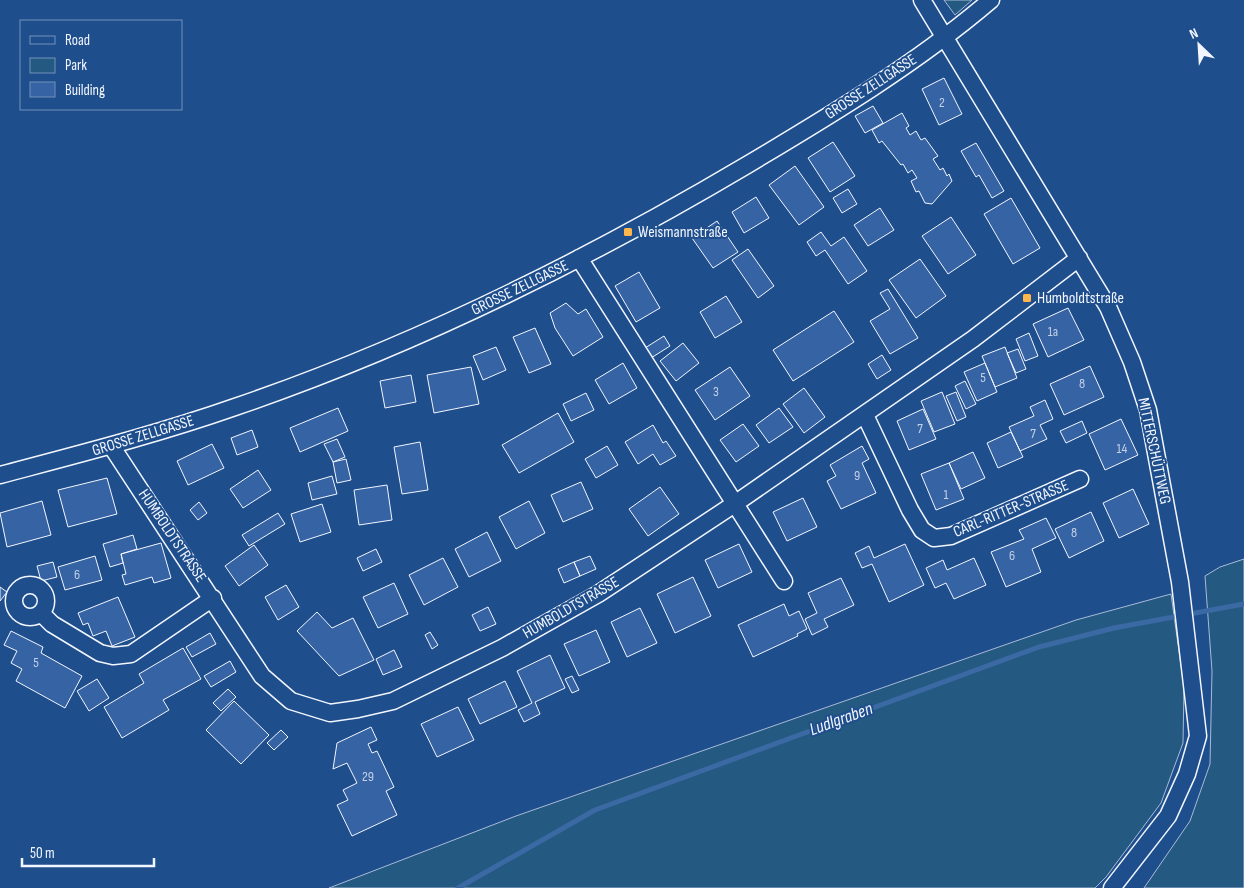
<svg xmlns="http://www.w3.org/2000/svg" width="1244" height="888" font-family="'Sofia Sans Condensed',sans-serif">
<rect width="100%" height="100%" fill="#1f4e8c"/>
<path fill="#245a82" stroke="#a8bbd7" d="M 944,0 L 972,0 L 955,15 Z
M 1244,559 L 1244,888 L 1144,888 L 1190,821 L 1210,764 L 1212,671 L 1205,576 L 1220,567 Z
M 1171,594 L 1184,687 L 1183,743 L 1161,803 L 1106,877 L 1095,888 L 329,888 L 516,816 L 1076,620 Z"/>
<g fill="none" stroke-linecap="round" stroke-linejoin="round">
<path stroke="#3b69a3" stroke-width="5" d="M 458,888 L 595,810 L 1039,647 L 1114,628 L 1244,604"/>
</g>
<path fill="#3563a3" stroke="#f2f6ff" d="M 944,78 L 962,114 L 939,125 L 922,89 Z
M 873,106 L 883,123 L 865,133 L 855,116 Z
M 902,113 L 909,126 L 906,128 L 910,135 L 916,131 L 921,140 L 925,138 L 938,156 L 933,159 L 940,170 L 943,168 L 947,176 L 949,174 L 952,181 L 932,204 L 925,203 L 919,191 L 916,192 L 911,181 L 917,178 L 912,170 L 908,173 L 903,164 L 901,165 L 882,141 L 879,143 L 872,130 Z
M 833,142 L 855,176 L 830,192 L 808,158 Z
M 976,143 L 1004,191 L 992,198 L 979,175 L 976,177 L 961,151 Z
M 795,166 L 824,207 L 799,225 L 769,185 Z
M 848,189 L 857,204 L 842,213 L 833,198 Z
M 756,197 L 769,218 L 744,233 L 732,212 Z
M 1011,198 L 1040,248 L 1013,264 L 984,214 Z
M 880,208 L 894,230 L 868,246 L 854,225 Z
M 951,217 L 976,255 L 948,274 L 922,236 Z
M 717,221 L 738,252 L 713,268 L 692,238 Z
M 821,232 L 831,246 L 844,237 L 867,271 L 848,284 L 825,250 L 816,256 L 807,242 Z
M 748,249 L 774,286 L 758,298 L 732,260 Z
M 920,259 L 946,296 L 916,318 L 889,280 Z
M 639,272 L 660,308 L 636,322 L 615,286 Z
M 888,289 L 918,338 L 890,354 L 870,321 L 890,309 L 880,293 Z
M 726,296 L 742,322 L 715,338 L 700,312 Z
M 566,303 L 578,314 L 586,309 L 603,337 L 573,356 L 555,328 L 550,313 Z
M 1068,308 L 1084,340 L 1048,357 L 1033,324 Z
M 834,311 L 854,342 L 793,381 L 773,350 Z
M 535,328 L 551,364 L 529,373 L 513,337 Z
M 1029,333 L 1038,356 L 1025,361 L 1016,339 Z
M 664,336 L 670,346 L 651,358 L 645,348 Z
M 683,343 L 699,363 L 676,381 L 660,361 Z
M 496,347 L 506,370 L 483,380 L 473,356 Z
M 1005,347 L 1017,378 L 995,387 L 982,356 Z
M 1018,349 L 1026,369 L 1016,373 L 1007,353 Z
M 882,355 L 891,370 L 877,379 L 868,364 Z
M 623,363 L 637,388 L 609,404 L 595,380 Z
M 985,363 L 997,392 L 977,401 L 964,372 Z
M 1090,366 L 1104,397 L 1064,415 L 1050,384 Z
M 471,367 L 479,404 L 434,413 L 427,375 Z
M 730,367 L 750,396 L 715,420 L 695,390 Z
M 411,375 L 416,402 L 385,408 L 380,381 Z
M 965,381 L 976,404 L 966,409 L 955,386 Z
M 804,388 L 825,417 L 804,433 L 783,404 Z
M 942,392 L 955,424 L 934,432 L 921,401 Z
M 956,392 L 966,417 L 957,421 L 946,396 Z
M 586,393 L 594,410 L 571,421 L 563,404 Z
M 1045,400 L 1053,419 L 1040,425 L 1047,439 L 1020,451 L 1009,427 L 1034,416 L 1030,407 Z
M 338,408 L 348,431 L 300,452 L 290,428 Z
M 779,408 L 793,427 L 769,443 L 756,425 Z
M 923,409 L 936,439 L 909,450 L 897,421 Z
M 558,413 L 574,442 L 519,473 L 502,445 Z
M 1121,419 L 1138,455 L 1105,470 L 1089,434 Z
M 1082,421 L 1087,433 L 1066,443 L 1060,431 Z
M 743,424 L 759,446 L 736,462 L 720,440 Z
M 653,425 L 663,443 L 666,441 L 676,456 L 660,465 L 653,454 L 638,464 L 625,442 Z
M 252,430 L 258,447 L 237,455 L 231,438 Z
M 1011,432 L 1023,457 L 998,468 L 987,443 Z
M 337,439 L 345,457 L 333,462 L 324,444 Z
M 420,442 L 428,490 L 402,494 L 394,447 Z
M 212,444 L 224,468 L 188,485 L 177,461 Z
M 607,446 L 618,465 L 596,478 L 585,459 Z
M 862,446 L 869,459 L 862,463 L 876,493 L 841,509 L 827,481 L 836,476 L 830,465 Z
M 973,452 L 985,478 L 961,489 L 949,463 Z
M 346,459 L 351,480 L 337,483 L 333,462 Z
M 949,463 L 964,499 L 936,510 L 921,474 Z
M 258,470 L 271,490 L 243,508 L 230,489 Z
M 332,476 L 337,494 L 312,500 L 308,483 Z
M 107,478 L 117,514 L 68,527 L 58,490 Z
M 581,482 L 593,509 L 563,522 L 551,495 Z
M 387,485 L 392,520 L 359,525 L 354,490 Z
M 660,487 L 679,514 L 648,536 L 629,509 Z
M 1133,489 L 1149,524 L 1119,538 L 1103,503 Z
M 803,498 L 817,527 L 787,541 L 773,512 Z
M 42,501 L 51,535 L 7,547 L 0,513 Z
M 529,501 L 545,533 L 516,549 L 499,517 Z
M 199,502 L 207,513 L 198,520 L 190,510 Z
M 322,504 L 331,532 L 300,542 L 291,514 Z
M 1091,512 L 1104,541 L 1069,558 L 1055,529 Z
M 278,513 L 285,524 L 249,546 L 242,535 Z
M 1046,518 L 1056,538 L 1032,549 L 1041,572 L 1006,587 L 991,552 L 1024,539 L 1019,530 Z
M 487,532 L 501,561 L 469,577 L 455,549 Z
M 133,535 L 137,549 L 121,554 L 123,563 L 110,567 L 103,544 Z
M 161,543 L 171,578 L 154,583 L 152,577 L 125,585 L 122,575 L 126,574 L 121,554 Z
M 739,544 L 752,572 L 718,588 L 705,560 Z
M 905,544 L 924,585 L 889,602 L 872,564 L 862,568 L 855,553 L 869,546 L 874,558 Z
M 254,545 L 268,565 L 239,586 L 225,566 Z
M 376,549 L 382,562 L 363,571 L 357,558 Z
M 95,556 L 102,580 L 65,590 L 58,567 Z
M 590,556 L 596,569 L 580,576 L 574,562 Z
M 443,558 L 458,587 L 424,605 L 409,575 Z
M 974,558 L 986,585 L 954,599 L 946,583 L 935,588 L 926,568 L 943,560 L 947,570 Z
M 53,562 L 57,577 L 41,581 L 37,566 Z
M 574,562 L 580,576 L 564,583 L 558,569 Z
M 693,577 L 711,616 L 675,633 L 657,594 Z
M 841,578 L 854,605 L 824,619 L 828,627 L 812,635 L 805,619 L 817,613 L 808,593 Z
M 394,583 L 408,614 L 378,628 L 363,597 Z
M 286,585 L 299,607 L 278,620 L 265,597 Z
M 0,587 L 7,592 L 0,601 Z
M 118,597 L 135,637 L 112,646 L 106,631 L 93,636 L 88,623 L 83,625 L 78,613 Z
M 784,604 L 789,616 L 799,611 L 807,629 L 797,634 L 798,636 L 753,657 L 738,625 Z
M 488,607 L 496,624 L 480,631 L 472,615 Z
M 640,608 L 657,643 L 627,657 L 611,622 Z
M 317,612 L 332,628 L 353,618 L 374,660 L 339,676 L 297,631 Z
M 596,630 L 610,662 L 579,676 L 564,644 Z
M 11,631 L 43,647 L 41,653 L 82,676 L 65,708 L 16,681 L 22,669 L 11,663 L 17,651 L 4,645 Z
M 430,632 L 438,645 L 432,649 L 425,635 Z
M 210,633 L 216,644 L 192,657 L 186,647 Z
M 183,648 L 201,679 L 163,700 L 169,710 L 122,738 L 104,707 L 144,683 L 139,674 Z
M 394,650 L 402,667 L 383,675 L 376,659 Z
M 550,655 L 565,688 L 535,702 L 540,714 L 524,722 L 518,710 L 532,703 L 517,671 Z
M 230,661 L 236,672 L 211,687 L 204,676 Z
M 572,676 L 579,690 L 572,693 L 565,679 Z
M 97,679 L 109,698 L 89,711 L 77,691 Z
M 505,681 L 517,707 L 480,724 L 468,699 Z
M 228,689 L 236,697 L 221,711 L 213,703 Z
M 234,701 L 269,735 L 241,764 L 206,730 Z
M 458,707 L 474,740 L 437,757 L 421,724 Z
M 371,727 L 377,740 L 368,744 L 372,753 L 377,751 L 394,787 L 386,791 L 397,815 L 352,836 L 337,805 L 348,800 L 343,790 L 357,783 L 347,763 L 333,769 L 337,743 Z
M 281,730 L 288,737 L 274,750 L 267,743 Z"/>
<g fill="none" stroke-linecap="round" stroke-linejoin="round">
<g stroke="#f2f6ff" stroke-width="19">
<path id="minor" d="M 922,0 L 1108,307 L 1132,362 L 1148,410 L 1180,582 L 1198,736 L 1187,774 L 1168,816 L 1112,888
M 579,258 L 784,581
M 865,415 L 910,510 L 922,530 L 934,538 L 951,536 L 1080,479
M 112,447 L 262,676 L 291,701 L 330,713 L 358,709 L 393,701 L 502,648 L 598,594 L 736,503 L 973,339 L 1079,258
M 0,475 C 79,454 158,434 235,407 C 414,346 585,261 747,165 C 831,115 916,64 991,0
M14 601a16 16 0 1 1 32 0a16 16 0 1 1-32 0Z
M 41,613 L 52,624 L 100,653 L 113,656 L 131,654 L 213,598"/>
</g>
<use href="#minor" stroke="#1f4e8c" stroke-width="16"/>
</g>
<g fill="#ffb74d" stroke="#1f4e8c" stroke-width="2">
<rect x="623" y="227" width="10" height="10" rx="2.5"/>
<rect x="1022" y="293" width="10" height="10" rx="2.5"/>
</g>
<g text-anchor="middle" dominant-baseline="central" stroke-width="4" stroke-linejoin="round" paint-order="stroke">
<g font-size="14" fill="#c3d1e8">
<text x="942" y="102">2</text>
<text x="1053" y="331">1a</text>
<text x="983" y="377">5</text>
<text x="1082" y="383">8</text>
<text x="716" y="391">3</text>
<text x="920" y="428">7</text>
<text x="1033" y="433">7</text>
<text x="1122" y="448">14</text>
<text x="857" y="475">9</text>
<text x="946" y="494">1</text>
<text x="1074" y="532">8</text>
<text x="1012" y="555">6</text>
<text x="77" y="574">6</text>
<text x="36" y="662">5</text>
<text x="368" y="776">29</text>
</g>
<g font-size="16" fill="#f2f6ff" stroke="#1f4e8c">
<text transform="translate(871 87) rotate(-33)">GROSSE ZELLGASSE</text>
<text transform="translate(520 288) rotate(-26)">GROSSE ZELLGASSE</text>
<text transform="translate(143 436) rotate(-17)">GROSSE ZELLGASSE</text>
<text transform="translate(1154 451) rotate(78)">MITTERSCHÜTTWEG</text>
<text transform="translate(1011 509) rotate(-23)">CARL-RITTER-STRASSE</text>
<text transform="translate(172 536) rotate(56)">HUMBOLDTSTRASSE</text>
<text transform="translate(571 608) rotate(-30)">HUMBOLDTSTRASSE</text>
</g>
<g font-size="16" fill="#f2f6ff" stroke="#1f4e8c" text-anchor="start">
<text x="638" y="232">Weismannstraße</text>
<text x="1037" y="298">Humboldtstraße</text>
</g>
<g font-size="18" font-style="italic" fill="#f2f6ff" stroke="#1f4e8c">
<text transform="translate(841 719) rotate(-20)">Ludlgraben</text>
</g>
</g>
<rect x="20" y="20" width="162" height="90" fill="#1f4e8c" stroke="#7391ba"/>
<rect x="30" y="36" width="25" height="8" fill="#1f4e8c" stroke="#7391ba"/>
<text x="65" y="45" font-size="15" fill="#f2f6ff">Road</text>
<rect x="30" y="58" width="25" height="15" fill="#245a82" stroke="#7391ba"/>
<text x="65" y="70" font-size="15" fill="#f2f6ff">Park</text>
<rect x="30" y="82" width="25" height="15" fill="#3563a3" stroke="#7391ba"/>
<text x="65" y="95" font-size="15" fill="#f2f6ff">Building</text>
<g transform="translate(1199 45) rotate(335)" stroke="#1f4e8c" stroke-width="4" paint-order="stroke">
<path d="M0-4L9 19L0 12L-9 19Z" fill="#f2f6ff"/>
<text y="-8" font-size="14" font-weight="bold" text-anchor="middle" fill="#f2f6ff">N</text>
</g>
<path d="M22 858v8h132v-8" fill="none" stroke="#f2f6ff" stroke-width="2.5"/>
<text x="30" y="858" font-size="15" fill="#f2f6ff" stroke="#1f4e8c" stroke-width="4" paint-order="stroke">50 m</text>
</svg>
